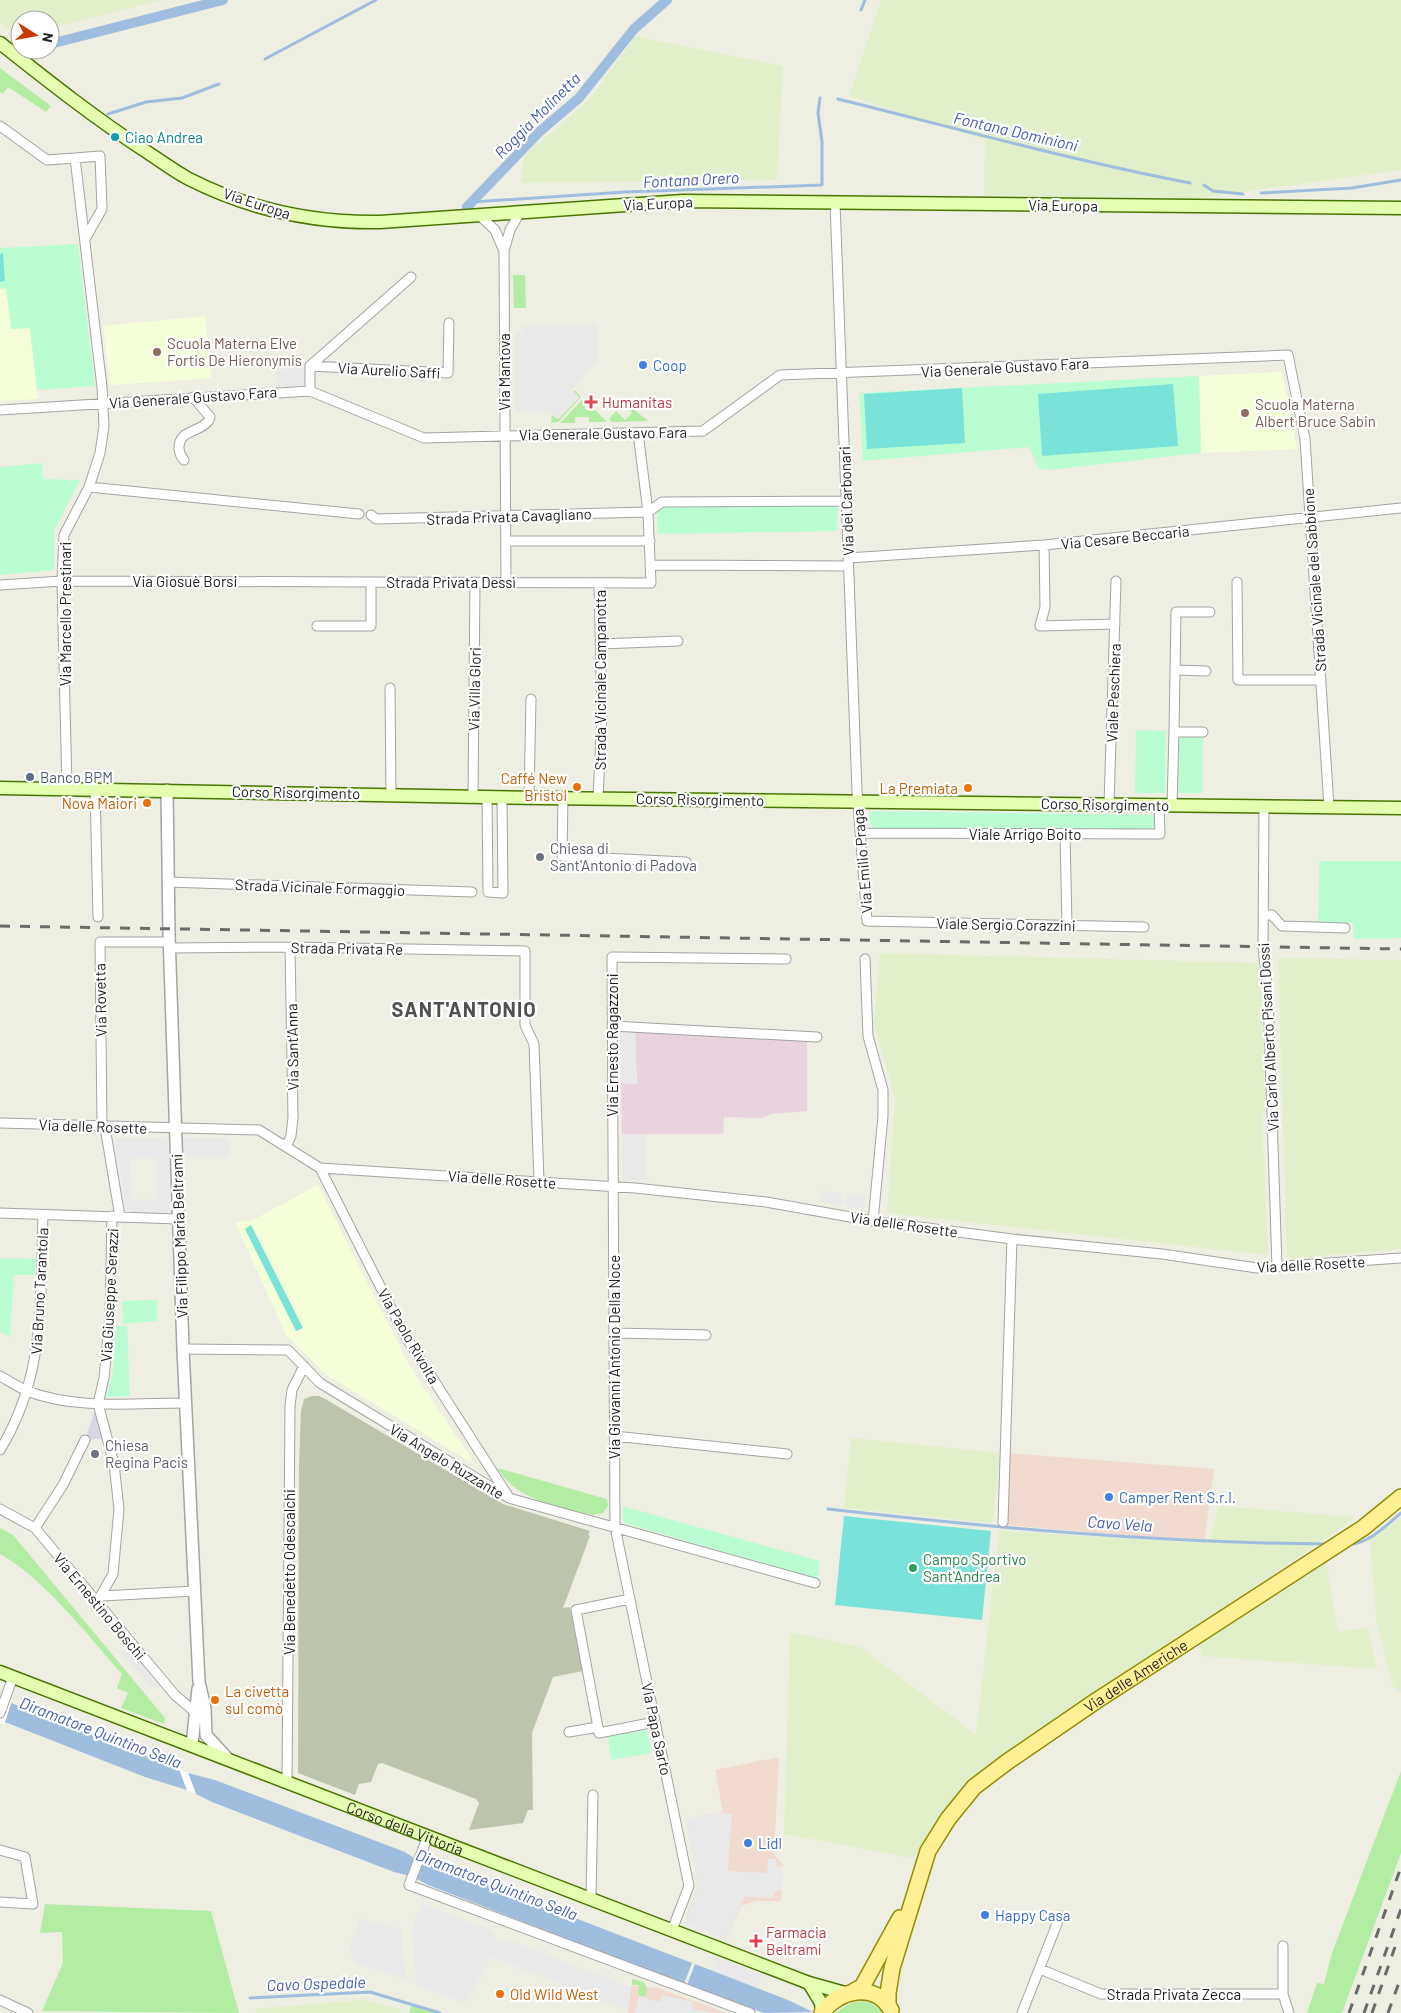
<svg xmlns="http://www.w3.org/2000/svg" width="1401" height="2013" font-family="Barlow,sans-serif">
<rect width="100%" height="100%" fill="#efeee2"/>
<path fill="#f1dacf" d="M 1007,1453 L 1214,1469 L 1204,1543 L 1007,1525 Z
M 779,1757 L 774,1854 L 783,1865 L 781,1901 L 756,1901 L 741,1906 L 725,1939 L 686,1917 L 698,1886 L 686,1819 L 723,1812 L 715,1770 Z
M 631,1986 L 658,1988 L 727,2013 L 628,2013 Z"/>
<path fill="#e8d3de" d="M 635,1030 L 807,1038 L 807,1111 L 771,1114 L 762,1118 L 724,1117 L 723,1134 L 622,1134 L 621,1083 L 637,1084 Z"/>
<path fill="#f4ffda" d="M 6,288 L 30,328 L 38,399 L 0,401 L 0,289 Z
M 205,316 L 211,378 L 110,385 L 103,326 Z
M 1282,372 L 1297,449 L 1201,453 L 1199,376 Z
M 318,1185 L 410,1367 L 471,1458 L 470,1462 L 327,1375 L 286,1335 L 235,1222 L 251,1221 Z"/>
<path fill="#bdc4ad" d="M 312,1396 L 319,1396 L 327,1400 L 503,1504 L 590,1531 L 588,1535 L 590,1536 L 563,1608 L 570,1607 L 583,1671 L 553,1677 L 532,1733 L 533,1810 L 528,1810 L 523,1823 L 469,1830 L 479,1803 L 476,1799 L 382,1763 L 378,1764 L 371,1782 L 359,1784 L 355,1795 L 298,1773 L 299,1464 L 301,1411 L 304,1399 Z"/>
<path fill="#e2efcb" d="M 0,0 L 161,0 L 50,28 L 50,20 L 20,20 L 18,36 L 0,23 Z
M 881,0 L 1401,0 L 1401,170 L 1193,199 L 984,196 L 985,140 L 849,96 Z
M 635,36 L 783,66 L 777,180 L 521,183 L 524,156 L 590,99 Z
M 880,953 L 1257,963 L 1261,990 L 1266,1103 L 1262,1118 L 1268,1255 L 887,1213 L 894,1114 L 896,1102 L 874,1023 Z
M 1278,958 L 1401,960 L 1401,1249 L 1295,1258 L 1287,1257 Z
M 851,1438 L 1000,1453 L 993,1523 L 844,1508 Z
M 1219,1506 L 1355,1517 L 1331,1535 L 984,1770 L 947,1808 L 913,1858 L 784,1834 L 790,1632 L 860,1647 L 976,1735 L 999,1531 L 1209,1543 Z
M 1401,1517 L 1401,1693 L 1393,1686 L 1377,1624 L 1370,1540 Z
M 1326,1563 L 1338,1631 L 1368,1628 L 1377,1669 L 1202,1656 L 1199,1645 Z
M 363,2000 L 401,2009 L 400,2013 L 256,2013 L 255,2009 Z"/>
<path fill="#b3eda4" d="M 0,68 L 51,106 L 46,112 L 8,87 L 3,94 L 0,92 Z
M 513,275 L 525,275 L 526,308 L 514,308 Z
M 575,390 L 581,397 L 558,422 L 551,423 L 552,415 L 558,419 L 579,398 L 574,392 Z
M 583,399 L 585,409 L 594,409 L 607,422 L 589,422 L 589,417 L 575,417 L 575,423 L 560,423 Z
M 630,406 L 648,421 L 612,422 L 609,419 L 616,411 L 625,420 L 632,413 L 627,408 Z
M 497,1468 L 607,1499 L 608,1506 L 603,1513 L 594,1515 C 559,1507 516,1500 497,1468 Z
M 0,1528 L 13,1535 L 165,1718 L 164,1724 L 121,1708 L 128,1693 L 117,1688 L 122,1674 C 88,1636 45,1579 0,1554 Z
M 1401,1771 L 1401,1853 L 1342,2013 L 1307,2013 L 1317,1983 L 1324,1984 L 1332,1953 Z
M 45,1904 L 211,1911 L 239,2013 L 42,2011 L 63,1963 L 62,1932 L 40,1933 Z
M 632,1979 L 644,1982 L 647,1988 L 646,1997 L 638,1995 L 639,1985 L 632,1985 Z
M 861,2001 L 870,2003 L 885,2013 L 835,2013 L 851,2003 Z
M 412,2004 L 441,2013 L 409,2013 Z"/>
<path fill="#bbfdd3" d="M 78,244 L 95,386 L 37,390 L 30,328 L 11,329 L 6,288 L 0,289 L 0,248 Z
M 1199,376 L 1201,453 L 1049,470 L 1038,468 L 1029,447 L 863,461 L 859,393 Z
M 42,463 L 43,479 L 80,480 L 54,531 L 54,570 L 0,575 L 0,467 Z
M 838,503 L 837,531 L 658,534 L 657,508 L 664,505 Z
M 1136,730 L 1166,731 L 1165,793 L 1135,793 Z
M 1179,737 L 1203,737 L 1203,793 L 1178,793 Z
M 870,811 L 1156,815 L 1157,828 L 1153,832 L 875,829 L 869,822 Z
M 1319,861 L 1401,861 L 1401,938 L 1354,939 L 1353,923 L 1318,922 Z
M 0,1258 L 36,1259 L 35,1275 L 14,1275 L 10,1337 L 0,1331 Z
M 157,1300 L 157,1321 L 123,1324 L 122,1301 Z
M 116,1326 L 127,1326 L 130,1396 L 106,1397 L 113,1372 Z
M 622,1506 L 820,1561 L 818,1579 L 624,1523 Z
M 647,1730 L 651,1753 L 611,1760 L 608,1736 Z"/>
<path fill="#7ae3d9" d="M 3,253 L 5,281 L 0,282 L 0,254 Z
M 1173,384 L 1178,446 L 1042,456 L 1038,394 Z
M 962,388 L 965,443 L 867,449 L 864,394 Z
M 251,1225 L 303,1328 L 296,1331 L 245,1229 Z
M 844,1516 L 991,1531 L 982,1620 L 835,1605 Z"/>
<path fill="#e9e9e9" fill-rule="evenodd" d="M 597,324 L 598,359 L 572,390 L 579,397 L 557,419 L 549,412 L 515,412 L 515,333 L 522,333 L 522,326 Z
M 307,368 L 307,386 L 277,387 L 276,369 Z
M 620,1029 L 635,1030 L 637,1084 L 621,1083 Z
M 622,1134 L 646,1134 L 645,1182 L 623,1179 Z
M 115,1138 L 167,1138 L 170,1214 L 127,1212 ZM 156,1158 L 157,1199 L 132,1200 L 130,1159 Z
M 183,1138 L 229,1138 L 229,1157 L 184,1157 Z
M 821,1191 L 844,1194 L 842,1205 L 819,1202 Z
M 847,1193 L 866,1196 L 864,1209 L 845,1206 Z
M 120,1652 L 132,1653 L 161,1688 L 150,1687 Z
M 718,1813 L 732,1814 L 728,1871 L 767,1873 L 768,1859 L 776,1859 L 776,1866 L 783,1866 L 782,1891 L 774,1891 L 774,1898 L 744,1897 L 725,1939 L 685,1923 L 698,1886 L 686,1819 Z
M 422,1903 L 495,1932 L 493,1938 L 507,1944 L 509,1940 L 630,1987 L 629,2011 L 491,1957 L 468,2001 L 461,2002 L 416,1985 L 412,1929 Z
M 359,1919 L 401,1929 L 406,1979 L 356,1964 L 349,1950 Z
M 716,1957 L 763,1974 L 758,1988 L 711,1970 Z
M 662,1995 L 693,2002 L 692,2009 L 712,2013 L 635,2013 L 639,1996 L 660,2002 Z"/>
<path fill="#dad6e4" d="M 95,1410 L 107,1438 L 85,1440 Z"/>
<path fill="#9fbedf" d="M 11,1703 L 179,1769 L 187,1790 L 145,1777 L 5,1722 Z
M 188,1773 L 215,1780 L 405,1852 L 417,1860 L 410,1876 L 394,1872 L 212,1802 L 196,1794 Z
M 421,1862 L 437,1865 L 692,1963 L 684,1984 L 428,1885 L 415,1878 Z
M 695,1964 L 788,2000 L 813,2012 L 764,2013 L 687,1985 Z"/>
<path fill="#fff" d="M 0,1695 L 12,1700 L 4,1725 L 0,1723 Z
M 179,1769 L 188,1773 L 196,1794 L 187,1790 Z"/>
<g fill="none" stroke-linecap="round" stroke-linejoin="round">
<path stroke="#9fbedf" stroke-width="3" d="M 861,10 L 865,0
M 265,59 L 376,0
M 838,99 C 955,128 1071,160 1190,183
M 108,114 L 146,102 L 182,98 L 219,84
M 1204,185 L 1213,191 L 1243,194
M 1261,193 L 1352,188 L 1401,180
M 472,202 L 625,192 L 822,185 L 822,142 L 818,113 L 820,98
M 828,1509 C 994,1528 1161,1543 1328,1544
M 1350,1544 C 1368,1544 1388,1524 1401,1513
M 250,1998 L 370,1992 L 440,2013"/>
<path stroke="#9fbedf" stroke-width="10" d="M 50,44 L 223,0
M 24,50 L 26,50
M 467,207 L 539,132 L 579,98 L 634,29 L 667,0"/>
<g stroke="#a4a4a4" stroke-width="11">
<path id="minor" d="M 0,126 L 47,160 L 75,158
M 835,202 L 857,791 L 867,921 L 1144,927
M 479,215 L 495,230 L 504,251
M 310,366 L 448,373 L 449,323
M 310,391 L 310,366 L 411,277
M 0,410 L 310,391 L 424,438 L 703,431 L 780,375 L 1288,355 L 1305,439 L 1329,807
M 184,460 C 180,456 180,454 179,449 C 178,429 201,433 209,420 L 210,417 L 193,397
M 89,487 L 359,514
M 648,512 L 662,502 L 846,501
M 371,515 L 376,519 L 648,512
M 506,541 L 650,541
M 1044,545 L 1045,607 L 1040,626 L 1115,624
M 848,558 L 1044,545 L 1401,508
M 650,565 L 848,566
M 506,582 L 504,251 L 510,230 L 520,212
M 1237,582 L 1238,680 L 1321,680
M 0,585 L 62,581 L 371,582
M 317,626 L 371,626 L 371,582 L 651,583 L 648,512 L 638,433
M 600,644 L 678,641
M 1175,670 L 1206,671
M 390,688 L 391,794
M 1174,732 L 1176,612 L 1210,612
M 67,788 L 62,581 L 64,535 L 89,487 L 100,453 L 104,426 L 102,387 L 75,158 L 100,156 L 102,209 L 85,239
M 95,788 L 98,917
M 473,796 L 475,582
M 487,796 L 488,892 L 503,893 L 502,797
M 529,797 L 531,699
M 563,798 L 562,856 L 686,862
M 598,798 L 602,715 L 599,583
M 1109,804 L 1116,581
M 1172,805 L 1174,732 L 1203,732
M 1264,806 L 1263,947 L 1268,993 L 1277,1267
M 860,833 L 1160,834 L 1159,805
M 1065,834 L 1067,925
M 168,882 L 472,892
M 1263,914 L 1272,915 L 1282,926 L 1345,928
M 169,948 L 290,947 L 525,951 L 525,1025 L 534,1044 L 539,1181
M 865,959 L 868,1036 L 883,1090 L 883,1116 L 873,1221
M 612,1026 L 817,1037
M 0,1123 L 259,1130 L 320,1168 L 635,1188 L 766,1202 L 873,1221 L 1012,1239 L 1162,1254 L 1257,1268 L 1401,1258
M 102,1127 L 100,942 L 169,942
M 105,1127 L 120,1217
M 286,1147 L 291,1136 L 293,1117 L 290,947
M 320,1168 L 406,1337 L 508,1496
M 0,1213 L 178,1219
M 614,1333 L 706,1335
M 183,1349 L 288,1350 L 320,1383 L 509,1498 L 815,1583
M 0,1376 C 9,1381 18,1387 27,1391 C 77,1410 134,1403 185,1403
M 614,1436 L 787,1454
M 0,1450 C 46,1375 40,1300 43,1215
M 0,1509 L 35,1528 L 175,1695 L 195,1712
M 1003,1522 L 1012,1239
M 35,1528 L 63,1485 L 85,1440
M 102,1596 L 195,1591
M 630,1599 L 576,1610 L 599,1733 L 655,1722
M 97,1602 L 113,1574 L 119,1509 L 114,1464 L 98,1404 L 104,1378 L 110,1316 L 112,1216
M 0,1713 L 13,1677
M 569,1732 L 598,1727
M 287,1782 L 290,1406 L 292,1390 L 304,1366
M 428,1836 L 409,1885 L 750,2013
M 0,1850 L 25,1857 L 33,1904 L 0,1902
M 591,1898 L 593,1795
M 672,1930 L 689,1886 L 615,1527 L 612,957 L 786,959
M 1283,1946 L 1283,1994 L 1289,2013
M 1040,1969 L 1101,1994 L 1283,1994
M 0,2000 L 28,2013
M 1022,2013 L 1060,1916"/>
</g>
<g stroke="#a4a4a4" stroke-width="14">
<path id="tertiary" d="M 167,790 L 169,934 L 183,1349 L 199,1682 L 205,1708 L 206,1735 L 228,1759
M 192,1745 L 198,1689"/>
</g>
<g stroke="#487700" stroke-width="15">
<g id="secondary">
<path d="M 0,43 C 48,81 96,119 147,152 C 161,161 174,171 189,179 C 248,209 313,223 380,222 L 683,201 L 1401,208"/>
<path d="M 0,788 L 541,798 L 1401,808"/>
<path id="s1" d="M 0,1672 L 809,1983 L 845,1993"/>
<path d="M 809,1983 L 821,2003 L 822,2013"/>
</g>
</g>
<g stroke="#958e00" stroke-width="18">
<g id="primary">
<path d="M 854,1991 L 862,1987 L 900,1918"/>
<path id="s2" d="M 888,2005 L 888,1993 L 892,1968 L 928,1851 L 948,1819 L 974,1787 L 1007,1762 L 1096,1701 L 1363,1528 L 1401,1497"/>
<path d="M 822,2013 C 838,1990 875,1981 891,2010"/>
</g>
</g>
<use href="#minor" stroke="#fff" stroke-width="9"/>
<use href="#tertiary" stroke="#fff" stroke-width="11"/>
<use href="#secondary" stroke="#e4fdb1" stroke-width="12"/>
<use href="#primary" stroke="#fff096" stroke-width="15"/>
<path stroke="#6b6b6b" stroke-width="3" stroke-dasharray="10 10" stroke-linecap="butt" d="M 0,926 L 1401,949
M 1349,2013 L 1401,1867
M 1364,2013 L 1401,1909
M 1372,2013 L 1395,1947
M 1388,2013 L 1401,1977"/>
</g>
<circle fill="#0f9aa8" stroke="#fff" stroke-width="2" cx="115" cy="137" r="5"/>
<g fill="#8d6e63" stroke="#fff" stroke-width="2">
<circle cx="157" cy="352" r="5"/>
<circle cx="1245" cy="413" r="5"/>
</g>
<g fill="#3f7fe0" stroke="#fff" stroke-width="2">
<circle cx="643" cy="365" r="5"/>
<circle cx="1109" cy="1497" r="5"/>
<circle cx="748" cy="1843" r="5"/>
<circle cx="985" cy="1915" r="5"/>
</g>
<g fill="#e0444e" stroke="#fff" stroke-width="2">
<path d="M588.5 394.5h5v5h5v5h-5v5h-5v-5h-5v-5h5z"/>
<path d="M753.5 1933.5h5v5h5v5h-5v5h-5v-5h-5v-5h5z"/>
</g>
<circle fill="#5c6f8a" stroke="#fff" stroke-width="2" cx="30" cy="777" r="5"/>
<g fill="#e8710a" stroke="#fff" stroke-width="2">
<circle cx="577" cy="787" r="5"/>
<circle cx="968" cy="788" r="5"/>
<circle cx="147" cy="803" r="5"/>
<circle cx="215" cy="1700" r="5"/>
<circle cx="500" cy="1994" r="5"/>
</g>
<g fill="#6b7280" stroke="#fff" stroke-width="2">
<circle cx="540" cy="857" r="5"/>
<circle cx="95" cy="1454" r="5"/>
</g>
<circle fill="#2e9e5b" stroke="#fff" stroke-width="2" cx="913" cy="1568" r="5"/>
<g text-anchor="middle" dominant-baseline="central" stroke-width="4.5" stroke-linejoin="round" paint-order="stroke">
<g font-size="15" fill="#0d838f" stroke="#fff" text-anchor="start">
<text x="125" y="137">Ciao Andrea</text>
</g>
<g font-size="15" fill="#1d1d1d" stroke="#fff">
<text transform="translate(257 203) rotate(18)">Via Europa</text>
<text transform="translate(658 203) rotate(-3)">Via Europa</text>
<text transform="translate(1063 205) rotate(1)">Via Europa</text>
<text transform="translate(1005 367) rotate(-3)">Via Generale Gustavo Fara</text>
<text transform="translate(389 370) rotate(3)">Via Aurelio Saffi</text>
<text transform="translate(504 372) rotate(-90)">Via Mantova</text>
<text transform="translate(193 397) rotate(-4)">Via Generale Gustavo Fara</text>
<text transform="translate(603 433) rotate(-1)">Via Generale Gustavo Fara</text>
<text transform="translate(846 501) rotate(-92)">Via dei Carbonari</text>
<text transform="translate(509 516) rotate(-2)">Strada Privata Cavagliano</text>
<text transform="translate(1125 537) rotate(-6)">Via Cesare Beccaria</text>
<text transform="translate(1314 580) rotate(-94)">Strada Vicinale del Sabbione</text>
<text x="185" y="581">Via Giosuè Borsi</text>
<text x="451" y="582">Strada Privata Dessì</text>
<text transform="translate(65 614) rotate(-90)">Via Marcello Prestinari</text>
<text transform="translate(600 680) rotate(-90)">Strada Vicinale Campanotta</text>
<text transform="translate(474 689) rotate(-89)">Via Villa Glori</text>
<text transform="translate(1113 693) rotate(-88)">Viale Peschiera</text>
<text transform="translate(296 792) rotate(1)">Corso Risorgimento</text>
<text transform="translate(700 799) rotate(1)">Corso Risorgimento</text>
<text transform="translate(1105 804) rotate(1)">Corso Risorgimento</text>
<text x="1025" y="834">Viale Arrigo Boito</text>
<text transform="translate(862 861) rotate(-95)">Via Emilio Praga</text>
<text transform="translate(320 887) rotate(2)">Strada Vicinale Formaggio</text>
<text transform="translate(1006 924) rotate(1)">Viale Sergio Corazzini</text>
<text transform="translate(347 948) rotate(1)">Strada Privata Re</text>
<text transform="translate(100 1000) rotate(-91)">Via Rovetta</text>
<text transform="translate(1268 1037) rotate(-93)">Via Carlo Alberto Pisani Dossi</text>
<text transform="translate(612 1045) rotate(-90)">Via Ernesto Ragazzoni</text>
<text transform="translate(292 1047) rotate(-91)">Via Sant'Anna</text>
<text transform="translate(93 1126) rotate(2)">Via delle Rosette</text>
<text transform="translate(502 1179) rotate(4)">Via delle Rosette</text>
<text transform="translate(904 1224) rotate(8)">Via delle Rosette</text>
<text transform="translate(179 1236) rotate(-92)">Via Filippo Maria Beltrami</text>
<text transform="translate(1311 1264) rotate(-3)">Via delle Rosette</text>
<text transform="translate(39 1291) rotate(-87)">Via Bruno Tarantola</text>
<text transform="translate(109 1295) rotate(-87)">Via Giuseppe Serazzi</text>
<text transform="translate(409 1336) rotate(60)">Via Paolo Rivolta</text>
<text transform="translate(614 1357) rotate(-90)">Via Giovanni Antonio Della Noce</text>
<text transform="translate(447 1461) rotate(31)">Via Angelo Ruzzante</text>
<text transform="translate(289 1572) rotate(-90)">Via Benedetto Odescalchi</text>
<text transform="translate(100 1606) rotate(50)">Via Ernestino Boschi</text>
<text stroke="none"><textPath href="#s2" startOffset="435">Via delle Americhe</textPath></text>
<text transform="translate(657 1729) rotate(78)">Via Papa Sarto</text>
<text stroke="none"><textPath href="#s1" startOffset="434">Corso della Vittoria</textPath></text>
<text x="1174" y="1994">Strada Privata Zecca</text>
</g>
<g font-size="15" fill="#785e54" stroke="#fff" text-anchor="start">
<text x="167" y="343">Scuola Materna Elve<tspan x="167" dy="17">Fortis De Hieronymis</tspan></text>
<text x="1255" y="404">Scuola Materna<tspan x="1255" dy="17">Albert Bruce Sabin</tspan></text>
</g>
<g font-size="15" fill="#366cbe" stroke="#fff" text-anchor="start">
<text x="653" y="365">Coop</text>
<text x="1119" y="1497">Camper Rent S.r.l.</text>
<text x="758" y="1843">Lidl</text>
<text x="995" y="1915">Happy Casa</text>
</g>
<g font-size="15" fill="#be3a42" stroke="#fff" text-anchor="start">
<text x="602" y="402">Humanitas</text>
<text x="766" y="1932">Farmacia<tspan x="766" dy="17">Beltrami</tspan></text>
</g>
<g font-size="15" fill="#4e5e75" stroke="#fff" text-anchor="start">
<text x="40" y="777">Banco BPM</text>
</g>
<g font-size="15" fill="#c56008" stroke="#fff" text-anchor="end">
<text x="567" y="778">Caffé New<tspan x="567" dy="17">Bristol</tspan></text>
<text x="958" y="788">La Premiata</text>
<text x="137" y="803">Nova Maiori</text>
<text x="225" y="1691" text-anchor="start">La civetta<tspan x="225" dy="17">sul comò</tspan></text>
<text x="510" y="1994" text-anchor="start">Old Wild West</text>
</g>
<g font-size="15" fill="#5b616d" stroke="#fff" text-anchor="start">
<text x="550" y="848">Chiesa di<tspan x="550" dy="17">Sant'Antonio di Padova</tspan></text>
<text x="105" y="1445">Chiesa<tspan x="105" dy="17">Regina Pacis</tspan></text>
</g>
<g font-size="15" fill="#27864d" stroke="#fff" text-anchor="start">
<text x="923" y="1559">Campo Sportivo<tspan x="923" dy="17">Sant'Andrea</tspan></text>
</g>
<g font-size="16" font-style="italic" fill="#445bb2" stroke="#fff">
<text transform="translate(537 115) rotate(-45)">Roggia Molinetta</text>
<text transform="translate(1016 131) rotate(13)">Fontana Dominioni</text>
<text transform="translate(691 179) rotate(-3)">Fontana Orero</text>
<text transform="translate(1120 1523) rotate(4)">Cavo Vela</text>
<text transform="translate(101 1732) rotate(21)">Diramatore Quintino Sella</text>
<text transform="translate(497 1884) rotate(21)">Diramatore Quintino Sella</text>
<text transform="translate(316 1983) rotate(-2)">Cavo Ospedale</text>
</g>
<g font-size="20" font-weight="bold" letter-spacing="1" fill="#505050" stroke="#fff">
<text x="464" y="1009">SANT'ANTONIO</text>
</g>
</g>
<g transform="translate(35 35) rotate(101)"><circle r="24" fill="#ffffff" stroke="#a5a5a5"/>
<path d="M0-4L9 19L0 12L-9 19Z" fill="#c93900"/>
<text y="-8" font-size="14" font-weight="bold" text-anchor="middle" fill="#1d1d1d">N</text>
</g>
</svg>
